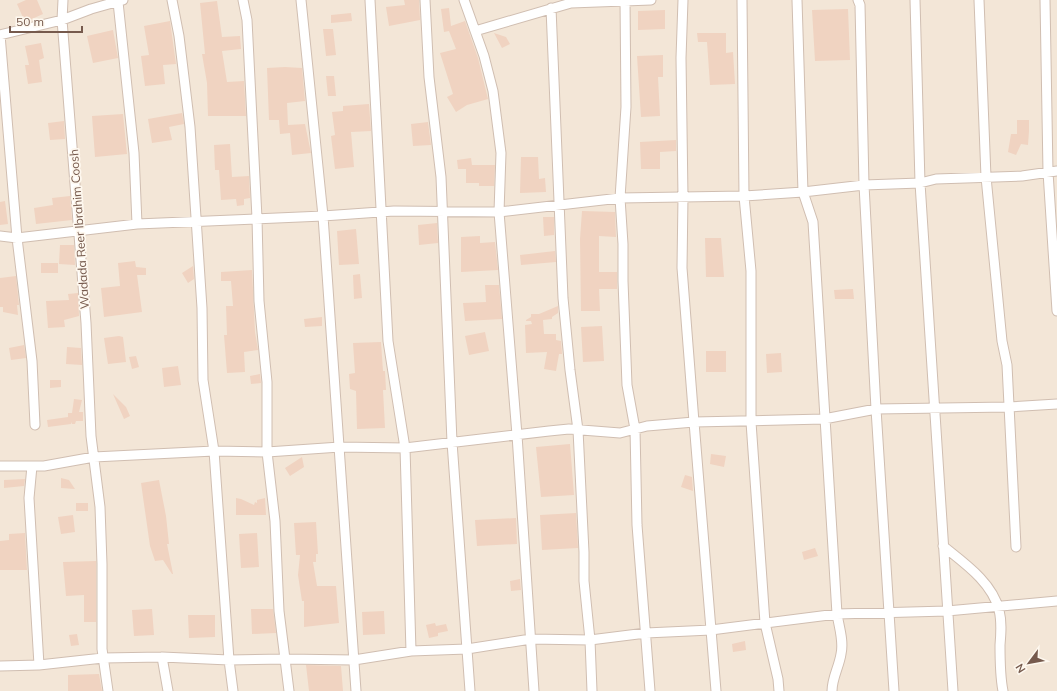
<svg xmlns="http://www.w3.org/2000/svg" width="1057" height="691" font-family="Mulish,sans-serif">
<rect width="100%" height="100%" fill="#fcf4e9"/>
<path fill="#f3e6d7" d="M 0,0 L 1057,0 L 1057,691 L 0,691 Z"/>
<path fill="#f0d3c1" d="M 26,0 L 37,0 L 43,14 L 25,22 L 17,4 Z
M 404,0 L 419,0 L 420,20 L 389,26 L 386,7 L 405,5 Z
M 217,1 L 222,37 L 240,36 L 241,49 L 222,51 L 227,82 L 244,81 L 246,116 L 208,116 L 207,83 L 202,54 L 205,54 L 200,3 Z
M 449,8 L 451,26 L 465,21 L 478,58 L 488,99 L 467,105 L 456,112 L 447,97 L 453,94 L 440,53 L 456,49 L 449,31 L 444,32 L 441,9 Z
M 848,9 L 850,60 L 815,61 L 812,10 Z
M 665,10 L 665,29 L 638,30 L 638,11 Z
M 351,13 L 352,21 L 331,23 L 331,15 Z
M 170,21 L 176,64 L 163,65 L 165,84 L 145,86 L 141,56 L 149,55 L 144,26 Z
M 323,29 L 333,29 L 336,55 L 326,56 Z
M 113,30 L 118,58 L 93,63 L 87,36 Z
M 494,33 L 506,37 L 510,44 L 502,48 Z
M 697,33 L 726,33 L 726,53 L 733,52 L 735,84 L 710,85 L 707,42 L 698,42 Z
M 41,43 L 44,58 L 39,60 L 42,82 L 28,84 L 25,65 L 29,65 L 25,46 Z
M 663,55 L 663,77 L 658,77 L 660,116 L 641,117 L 637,56 Z
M 285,67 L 302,68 L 305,101 L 287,103 L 288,125 L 305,124 L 311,153 L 292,155 L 290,133 L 280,134 L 279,120 L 269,120 L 267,68 Z
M 326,76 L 334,76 L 336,96 L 328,96 Z
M 369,104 L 371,131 L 351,132 L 354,167 L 335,169 L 331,136 L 335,135 L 332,112 L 343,111 L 343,106 Z
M 182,113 L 184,124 L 169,127 L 172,140 L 152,143 L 148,119 Z
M 123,114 L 127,154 L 95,157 L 92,116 Z
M 1017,120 L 1029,120 L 1029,131 L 1028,145 L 1021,144 L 1016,155 L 1008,152 L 1011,134 L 1017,134 Z
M 64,121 L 65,139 L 50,140 L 48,123 Z
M 428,122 L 431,145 L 413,146 L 411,124 Z
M 676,140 L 676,151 L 660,152 L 660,169 L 641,169 L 640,142 Z
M 230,144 L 232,177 L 249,176 L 250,198 L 244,199 L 244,205 L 237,206 L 236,199 L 221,200 L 219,170 L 215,170 L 214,145 Z
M 521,157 L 538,157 L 539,179 L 545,178 L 546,192 L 520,193 Z
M 471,158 L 472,165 L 495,165 L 494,186 L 479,186 L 479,183 L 466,183 L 466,169 L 458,169 L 457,160 Z
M 70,196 L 72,220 L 36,224 L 34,208 L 53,205 L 52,198 Z
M 5,201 L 8,224 L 0,225 L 0,202 Z
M 582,211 L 615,212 L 616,237 L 599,236 L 599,272 L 617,272 L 617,289 L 599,289 L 600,311 L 581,311 L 580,239 Z
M 543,217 L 554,217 L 554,235 L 544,236 Z
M 437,223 L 438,243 L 419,245 L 418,225 Z
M 356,229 L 359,264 L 339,265 L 337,231 Z
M 480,236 L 480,243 L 495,242 L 498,270 L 461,272 L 461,237 Z
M 705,238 L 721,238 L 724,277 L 706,277 Z
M 60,245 L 74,245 L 75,265 L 59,264 Z
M 555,251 L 556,262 L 521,265 L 520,255 Z
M 135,261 L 136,267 L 146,268 L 146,275 L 137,275 L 142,312 L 104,317 L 101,288 L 120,286 L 118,263 Z
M 41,263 L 58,263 L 58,273 L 41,273 Z
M 193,266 L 194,279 L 188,283 L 182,273 Z
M 252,270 L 255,332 L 258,350 L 244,352 L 245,372 L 227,373 L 224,335 L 227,335 L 226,306 L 233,306 L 231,281 L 221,281 L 221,272 Z
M 360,274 L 362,298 L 354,299 L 353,275 Z
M 16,276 L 19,305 L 17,305 L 18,315 L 3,312 L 3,307 L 0,307 L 0,278 Z
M 485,285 L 499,285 L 502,319 L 465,321 L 463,303 L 486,302 Z
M 853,289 L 854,299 L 835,299 L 834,290 Z
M 78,293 L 79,316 L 64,320 L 65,327 L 48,328 L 46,301 L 69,300 L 68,294 Z
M 558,306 L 558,313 L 552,317 L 552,319 L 543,320 L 544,334 L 556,334 L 556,340 L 561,341 L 562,354 L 559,354 L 556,371 L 544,369 L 547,352 L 526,353 L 525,325 L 532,324 L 531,321 L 526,321 L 526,320 L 531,317 L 531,314 L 539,314 Z
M 322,317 L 322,326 L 305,327 L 304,319 Z
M 602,326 L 604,361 L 583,362 L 581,327 Z
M 485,332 L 489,351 L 469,355 L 465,336 Z
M 119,336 L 123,337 L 126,362 L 108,364 L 104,338 Z
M 381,342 L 383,371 L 385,371 L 386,390 L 383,390 L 385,428 L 357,429 L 356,391 L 350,389 L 349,374 L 355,373 L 353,343 Z
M 24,345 L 26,358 L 11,360 L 9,348 Z
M 67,347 L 81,348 L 82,365 L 66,364 Z
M 706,351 L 726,351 L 726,372 L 706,372 Z
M 781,353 L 782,372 L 767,373 L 766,354 Z
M 136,356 L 139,367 L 132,369 L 129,357 Z
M 178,366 L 181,385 L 164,387 L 162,368 Z
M 260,374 L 261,383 L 251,384 L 250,376 Z
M 50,380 L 61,380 L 61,387 L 50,388 Z
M 113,394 L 126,407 L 130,416 L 124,419 Z
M 74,399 L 82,400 L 79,412 L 83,412 L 83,421 L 76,421 L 75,424 L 72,424 L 71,422 L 71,424 L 48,427 L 47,420 L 68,417 L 68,413 L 72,413 Z
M 570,444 L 574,495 L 541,497 L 536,447 Z
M 711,454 L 726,456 L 724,467 L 710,464 Z
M 302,457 L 304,467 L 290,476 L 285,468 Z
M 685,475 L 692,477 L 693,491 L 681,487 Z
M 61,478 L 69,480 L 75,489 L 61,488 Z
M 25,479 L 24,486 L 4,488 L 4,480 Z
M 159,480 L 166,516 L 169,544 L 167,544 L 173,574 L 172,574 L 163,560 L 155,561 L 150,546 L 141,483 Z
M 236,498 L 241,499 L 254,505 L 255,502 L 257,503 L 257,500 L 265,498 L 266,515 L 236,515 Z
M 76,503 L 88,503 L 88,511 L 76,511 Z
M 576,513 L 578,548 L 542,550 L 540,515 Z
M 73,515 L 75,532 L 61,534 L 58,517 Z
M 516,518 L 517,544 L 477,546 L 475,520 Z
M 316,522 L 318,554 L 316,554 L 316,562 L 313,562 L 317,586 L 336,586 L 339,623 L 304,627 L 304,601 L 302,601 L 298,575 L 300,555 L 296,555 L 294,523 Z
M 25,533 L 27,570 L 0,570 L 0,541 L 9,540 L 9,534 Z
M 257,533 L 259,567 L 241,568 L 239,534 Z
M 815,548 L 818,556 L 804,560 L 802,552 Z
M 96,561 L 96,622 L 84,622 L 84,595 L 66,596 L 63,562 Z
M 520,579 L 521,590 L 511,591 L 510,581 Z
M 152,609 L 154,635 L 134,636 L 132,610 Z
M 251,609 L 273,609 L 276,633 L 252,634 Z
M 384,611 L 385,634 L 363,635 L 362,612 Z
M 188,615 L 215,615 L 215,637 L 189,638 Z
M 435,623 L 436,626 L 446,624 L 448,631 L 438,633 L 438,636 L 429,638 L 426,625 Z
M 77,634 L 79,645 L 71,646 L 69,635 Z
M 745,641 L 746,650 L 733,652 L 732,644 Z
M 306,665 L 341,666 L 343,691 L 309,691 Z
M 99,674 L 102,691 L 68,691 L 68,675 Z"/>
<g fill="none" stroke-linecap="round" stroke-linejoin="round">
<g stroke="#d0beb1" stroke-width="11">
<path id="street" d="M 63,0 L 62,20 L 86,323 L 91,436 L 100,507 L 102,564 L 102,649 L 108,691
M 172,0 L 179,36 L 190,127 L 202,308 L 203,380 L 214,451 L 229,660 L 233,691
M 243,0 L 247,20 L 257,218 L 259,301 L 267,382 L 267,452 L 275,521 L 279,611 L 289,691
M 301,0 L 323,216 L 356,691
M 370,0 L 388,341 L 405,448 L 411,651
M 425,0 L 429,77 L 441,177 L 452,442 L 470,691
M 464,0 L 484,56 L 493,91 L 501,153 L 499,212 L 517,435 L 534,691
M 625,0 L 626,107 L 620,198 L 623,244 L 623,281 L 627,385 L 635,429 L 637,525 L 650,691
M 742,0 L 744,196 L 751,271 L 751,422 L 765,623 L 778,679 L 779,691
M 797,0 L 803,192 L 813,222 L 837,614 C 839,627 844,641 841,654 C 839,667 832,678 832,691
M 858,0 L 860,5 L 864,185 L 876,409 L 894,691
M 915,0 L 920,183 L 953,691
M 979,0 L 986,177 L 1002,341 L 1007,365 L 1016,547
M 1045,0 L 1048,172 L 1057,311
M 118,2 L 134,153 L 137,224
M 551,8 L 563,298 L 570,370 L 578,430 L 584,552 L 584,581 L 590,640 L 592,691
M 475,31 L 571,3 L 651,0
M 0,35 L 17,238 L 32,361 L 35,425
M 0,35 L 62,20 L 91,9 L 123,0
M 0,236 L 17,238 L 137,224 L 323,216 L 394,211 L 499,212 L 620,198 L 744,196 L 803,192 L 864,185 L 920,183 L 936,179 L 1022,176 L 1057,171
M 0,466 L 44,466 L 94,457 L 214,451 L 267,452 L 340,447 L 405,448 L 549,431 L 569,429 L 620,433 L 647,426 L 694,422 L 682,268 L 683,197 L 681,58 L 683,0
M 32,466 L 29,498 L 39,665
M 943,546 C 964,563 992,582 999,610 C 1002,622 1001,633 1000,645 C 1000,660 1000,676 1003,691
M 162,657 L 168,691
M 0,666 L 39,665 L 103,658 L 162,657 L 229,660 L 286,659 L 354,660 L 411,651 L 467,649 L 531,639 L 590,640 L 646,633 L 711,630 L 837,614 L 947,611 L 1057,601
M 716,691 L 694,422 L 824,419 L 876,409 L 1008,407 L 1057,404"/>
</g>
<use href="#street" stroke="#fff" stroke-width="9"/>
</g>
<g text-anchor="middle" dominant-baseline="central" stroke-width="3.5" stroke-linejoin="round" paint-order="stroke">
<g font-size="12" fill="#765a4d" stroke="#fef8ef">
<text transform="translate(79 229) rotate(-94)">Wadada Reer Ibrahim Coosh</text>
</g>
</g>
<g transform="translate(1029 663) rotate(238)" stroke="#fef8ef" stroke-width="3" paint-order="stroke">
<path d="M0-3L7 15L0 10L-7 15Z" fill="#765a4d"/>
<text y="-6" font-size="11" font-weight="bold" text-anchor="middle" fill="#765a4d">N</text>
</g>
<path d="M10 26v6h72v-6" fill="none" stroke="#765a4d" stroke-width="2"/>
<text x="16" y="26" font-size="12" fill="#765a4d" stroke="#fef8ef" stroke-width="3" paint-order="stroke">50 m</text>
</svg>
